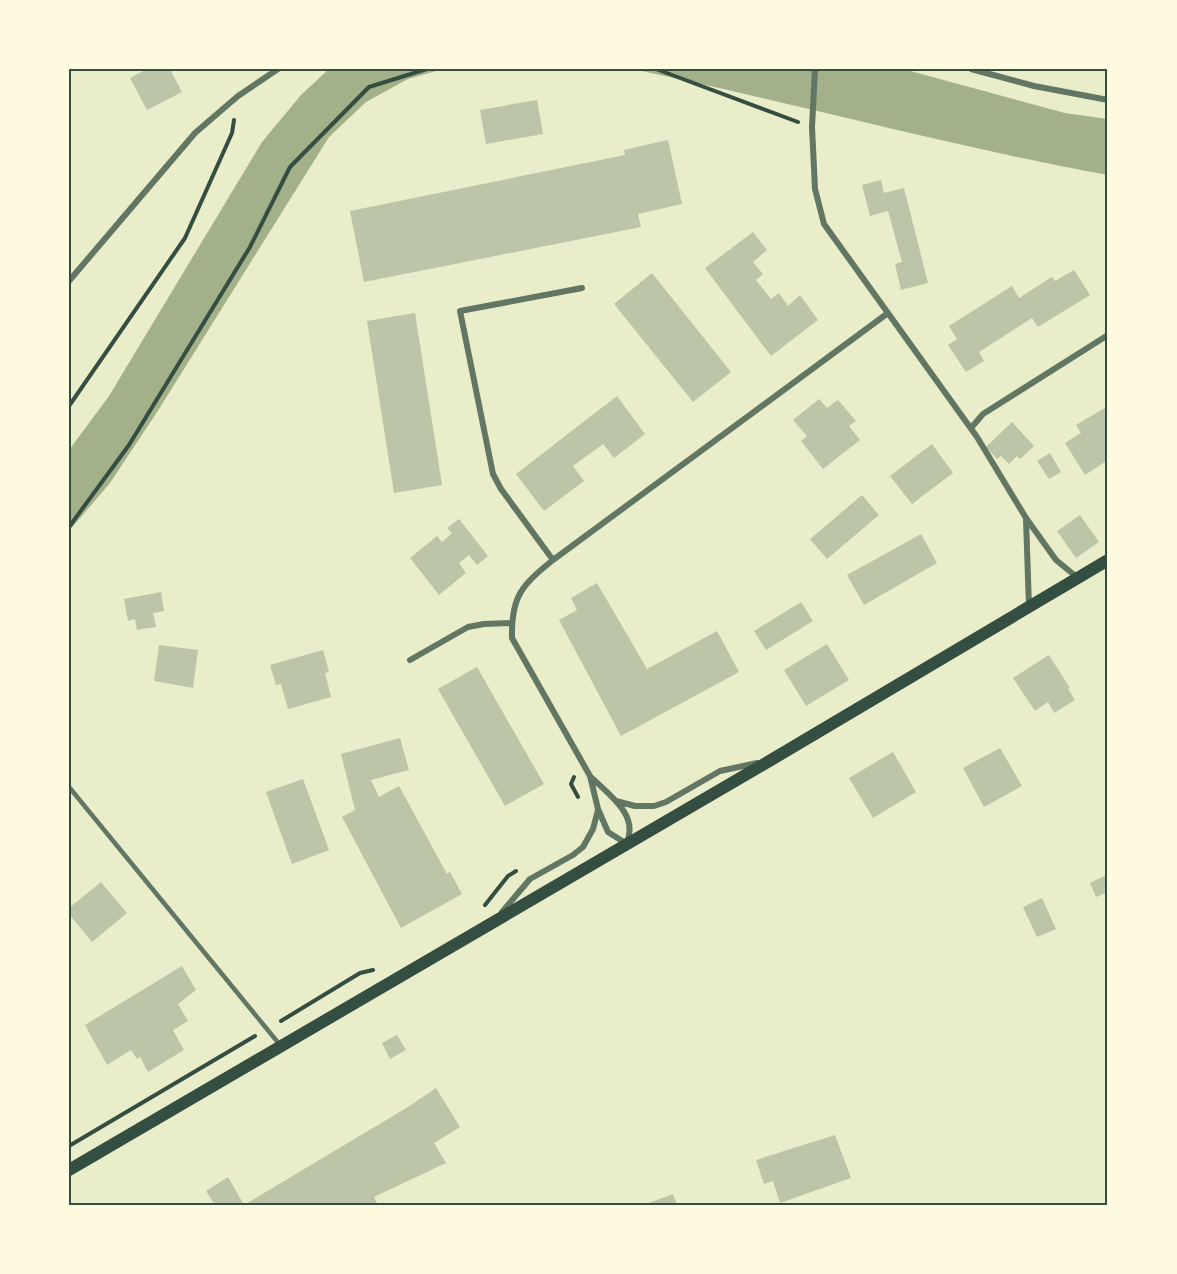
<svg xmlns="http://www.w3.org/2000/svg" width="1177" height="1274" font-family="Cabin,sans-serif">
<rect width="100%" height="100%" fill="#e9edc9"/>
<path fill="#a3b18a" d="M 329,69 L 443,69 L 408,79 L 366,102 L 329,137 L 159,409 L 110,483 L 69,531 L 69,450 L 109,396 L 262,142 L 301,95 Z
M 632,69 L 903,69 L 1065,113 L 1108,119 L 1108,175 C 948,146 791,102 632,69 Z"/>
<path fill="#bcc5a7" d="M 147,69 L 170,69 L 182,92 L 147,110 L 130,78 Z
M 537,100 L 543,134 L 486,144 L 480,110 Z
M 668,140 L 682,204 L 638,214 L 641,227 L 364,282 L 350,211 L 625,155 L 624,150 Z
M 881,180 L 884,193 L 904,188 L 928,283 L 901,290 L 895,264 L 902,262 L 888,211 L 870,216 L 862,185 Z
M 753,232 L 767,250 L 753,262 L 763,274 L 756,280 L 771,299 L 779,293 L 788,306 L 800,295 L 818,320 L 771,356 L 705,268 Z
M 1074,270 L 1090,295 L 1038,327 L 1032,318 L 979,352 L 984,361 L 966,372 L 948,345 L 957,339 L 949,326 L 1012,286 L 1019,298 L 1052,277 L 1055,281 Z
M 652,273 L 731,372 L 693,402 L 614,304 Z
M 415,313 L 442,485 L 394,493 L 367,321 Z
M 617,396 L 645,434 L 614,458 L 603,444 L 573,466 L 584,481 L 544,511 L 516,474 Z
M 819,399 L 827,408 L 838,400 L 856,421 L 849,426 L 860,440 L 823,469 L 801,441 L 807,436 L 793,420 Z
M 1108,406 L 1108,460 L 1085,475 L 1065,443 L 1081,433 L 1076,425 Z
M 1012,422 L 1034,446 L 1020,459 L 1017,456 L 1009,464 L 1001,456 L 997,459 L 986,447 Z
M 932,444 L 953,473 L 912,504 L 890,476 Z
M 1050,453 L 1061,472 L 1049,479 L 1037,461 Z
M 862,495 L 879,515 L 827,559 L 810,539 Z
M 1080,515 L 1099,542 L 1076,558 L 1057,531 Z
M 459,519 L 488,556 L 477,565 L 469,555 L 459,563 L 466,573 L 439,595 L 410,558 L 437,536 L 442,542 L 452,533 L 447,528 Z
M 921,534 L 937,563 L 864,605 L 847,575 Z
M 597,583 L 647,669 L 717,631 L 739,672 L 621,736 L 559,620 L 577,610 L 571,598 Z
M 161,592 L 164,611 L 153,613 L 156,627 L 137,630 L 135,619 L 128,621 L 124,599 Z
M 801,602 L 813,621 L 766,650 L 754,631 Z
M 827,644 L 849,680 L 806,706 L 784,670 Z
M 159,645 L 198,650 L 193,688 L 154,681 Z
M 323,650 L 329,672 L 325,673 L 331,697 L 288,709 L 281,684 L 276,685 L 270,665 Z
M 1049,655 L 1070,688 L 1068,689 L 1075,700 L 1054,713 L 1048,702 L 1035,711 L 1013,678 Z
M 477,667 L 544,784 L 505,806 L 438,689 Z
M 400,738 L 409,770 L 371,780 L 379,797 L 399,786 L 447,874 L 450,872 L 462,894 L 401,928 L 342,817 L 355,810 L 341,754 Z
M 1000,748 L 1022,786 L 984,807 L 963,768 Z
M 893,752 L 916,792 L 873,818 L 849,778 Z
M 303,779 L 329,850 L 292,864 L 266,792 Z
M 1106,875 L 1108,880 L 1108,892 L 1096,897 L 1090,883 Z
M 101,882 L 127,913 L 92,942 L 69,914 L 69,908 Z
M 1042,898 L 1056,929 L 1037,937 L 1023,907 Z
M 182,966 L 196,990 L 178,1004 L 188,1021 L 173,1030 L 184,1050 L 148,1072 L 140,1057 L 137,1059 L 131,1050 L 107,1065 L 85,1025 Z
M 397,1035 L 406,1050 L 390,1059 L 382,1043 Z
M 436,1088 L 460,1127 L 434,1143 L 446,1163 L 374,1197 L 377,1203 L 373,1205 L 215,1205 L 206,1191 L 228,1177 L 244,1205 L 408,1107 Z
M 835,1135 L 851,1178 L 780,1203 L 773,1181 L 764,1184 L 756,1160 Z
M 673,1194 L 677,1205 L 643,1205 Z"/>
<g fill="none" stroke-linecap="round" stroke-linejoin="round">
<path stroke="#344e41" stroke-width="4" d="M 656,69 L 798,122
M 69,406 L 185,238 L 232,133 L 234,120
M 69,527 L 129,445 L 250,247 L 290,167 L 369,87 L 427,69
M 574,777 L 571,784 L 578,797
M 485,905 L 508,876 L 516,871
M 281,1021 L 360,973 L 373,970
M 69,1146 L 255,1036"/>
<path stroke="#617663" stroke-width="4.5" d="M 69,787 L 280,1045"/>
<path stroke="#617663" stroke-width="6" d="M 815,69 L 812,127 L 815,189 L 824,224 L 977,437 L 1026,518 L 1056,560 L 1078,578
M 971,69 L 1034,86 L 1108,100
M 69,281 L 195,133 L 238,96 L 278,69
M 971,428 L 983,414 L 1108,335
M 1026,519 L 1029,607
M 553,560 L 501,489 L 493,474 L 460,311 L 582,288
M 410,660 L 468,627 L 484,624 L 512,623
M 590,776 C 601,787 624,805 628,820 C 631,828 629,836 627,844 L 608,832 L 598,809 L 590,776 L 512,638 C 511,596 522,585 553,560 L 888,313
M 616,801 L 635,806 L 654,806 L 666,802 L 720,771 L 757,763
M 502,912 L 530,879 L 573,855 L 583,847 L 593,829 L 598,810"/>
<path stroke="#344e41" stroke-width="12" d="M 69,1170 L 771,760 L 1108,560"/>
</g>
<rect width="1177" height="1274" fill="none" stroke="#fefae0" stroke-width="141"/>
<rect x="70" y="70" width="1036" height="1134" fill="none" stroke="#344e41" stroke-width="2"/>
</svg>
